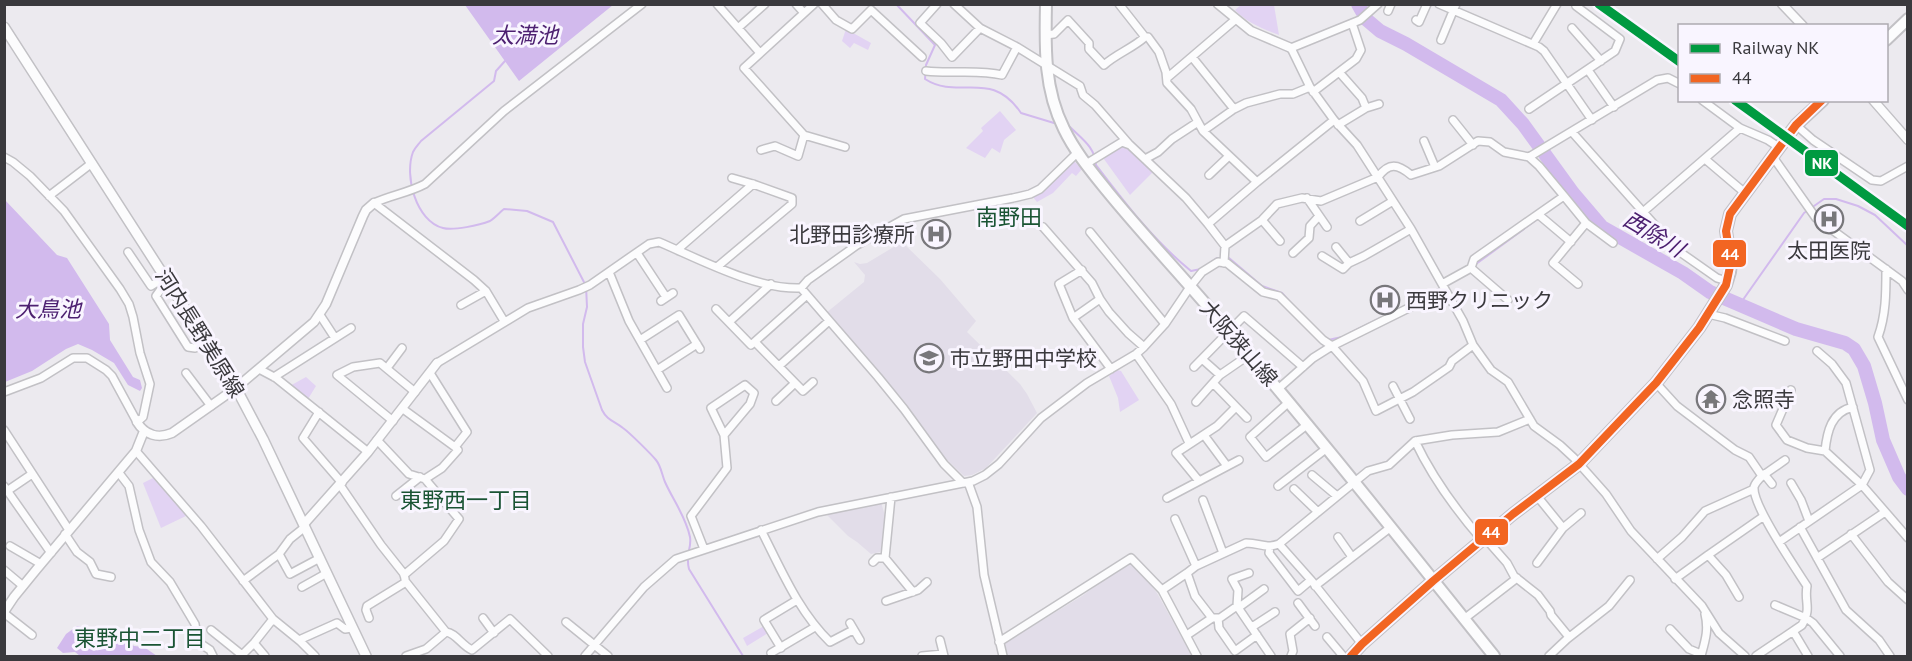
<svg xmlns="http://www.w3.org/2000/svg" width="1912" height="661" font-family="'PT Sans','Noto Sans JP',sans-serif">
<rect width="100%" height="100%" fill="#eceaef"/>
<path fill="#e2dde9" d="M 902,242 L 940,279 L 976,321 L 967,332 L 1020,384 L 1027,394 L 1037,413 L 986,468 L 972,475 L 964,476 L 943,456 L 904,401 L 826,313 L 864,282 L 865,275 L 854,262 L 860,264 L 867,263 Z
M 880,499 L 886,519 L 884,541 L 880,552 L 871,554 L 857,542 L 848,536 L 823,511 Z
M 1131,560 L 1157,593 L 1192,656 L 1008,656 L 1005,643 L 1082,596 Z"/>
<path fill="#e2d3f3" d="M 1242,4 L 1274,5 L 1279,35 C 1263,29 1246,22 1235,10 Z
M 846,29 L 871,43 L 868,50 L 854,43 L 850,48 L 842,41 Z
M 1000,111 L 1016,130 L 1004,140 L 1000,153 L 992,148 L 985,158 L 966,148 L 983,131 L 981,128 Z
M 1122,142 L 1130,145 L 1154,171 L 1130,195 L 1101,155 Z
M 1074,161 L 1082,169 L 1076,176 L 1072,173 L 1053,193 L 1037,202 L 1033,197 L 1044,191 Z
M 1117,370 L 1121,371 L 1139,400 L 1120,412 L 1118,398 L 1109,376 Z
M 306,377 L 316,386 L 308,399 L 288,387 Z
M 155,477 L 188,515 L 161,528 L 143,483 Z
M 764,626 L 768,633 L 747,646 L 743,638 Z"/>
<path fill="#d2baed" d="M 465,5 L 613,5 L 519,81 Z
M 5,200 L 57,255 L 67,258 L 109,324 L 110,340 L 133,377 L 140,380 L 142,388 L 140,391 L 128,385 L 114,363 L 92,350 L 78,344 L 66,349 L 32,371 L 5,382 Z
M 77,626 L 92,629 L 111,638 L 127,640 L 134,646 L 144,647 L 157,656 L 80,656 L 75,652 L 63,653 L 57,648 L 66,634 Z"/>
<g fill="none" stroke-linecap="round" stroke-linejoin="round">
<path stroke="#d2baed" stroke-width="2" d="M 896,4 L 935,45 L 926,65 L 925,79 C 959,101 991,68 1021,113 L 1054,123
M 505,61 L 496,71 L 494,81 L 421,141 C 418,145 415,148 413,152 C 404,176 416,221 443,228 C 453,231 480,225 490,221 C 495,218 500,212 504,209 L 527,211 L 553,222 L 586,286 L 587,307 L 583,324 L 583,347 L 585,362 L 602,410 C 607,420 614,421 623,428 C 630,433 651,454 656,460 C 661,466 662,475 665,482 C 673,500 686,517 690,537 C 692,548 685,554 689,569 L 743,656
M 1070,127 C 1082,139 1095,147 1096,165 C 1125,203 1153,240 1191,271 L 1201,269
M 1476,264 L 1573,193
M 1206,266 L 1217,258 L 1229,258 L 1262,286 L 1282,293 L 1296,309
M 1740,304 L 1804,213 L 1824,199 L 1836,199 L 1858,206 L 1875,215 L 1908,246
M 1350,333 L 1434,292
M 1328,340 L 1342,337"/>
<path stroke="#d2baed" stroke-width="14" d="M 1358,4 L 1367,20 L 1380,31 L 1406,44 L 1501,100 L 1523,124 L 1573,193 L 1602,227 L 1683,273 L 1710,292 L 1796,329 L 1845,343 L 1854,349 L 1864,366 L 1875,403 L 1883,440 L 1899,477 L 1908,489"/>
<g stroke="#c2c1c5" stroke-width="10">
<path id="minor" d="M 717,4 L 760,53
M 796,4 L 804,13
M 822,4 L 836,20 L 852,29 L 871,10 L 922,57
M 937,4 L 920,23 L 941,43 L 952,57 L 980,28
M 954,4 L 980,28 L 1017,47 L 1080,86 L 1083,95 L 1095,105 L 1129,144
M 1119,4 L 1145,37 L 1148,37 L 1159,52 L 1166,72 L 1167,83 L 1191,109 L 1198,122
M 1378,4 L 1360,20 L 1291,48 L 1310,87 L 1334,120 L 1357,145 L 1411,229 L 1442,284
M 1439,4 L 1539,47 L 1544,51 L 1592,120
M 1388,11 L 1391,4
M 1416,20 L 1419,22 L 1427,4
M 738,28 L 765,4
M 1572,28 L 1601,61
M 1045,35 L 1054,34 L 1068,20 L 1089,43 L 1089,49 L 1104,65 C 1116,54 1133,48 1145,37
M 1441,40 L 1456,4
M 1533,44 L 1557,4
M 1192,57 L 1234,109
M 1588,70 L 1614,107
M 926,71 C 951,74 978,69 1002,75 L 1017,47
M 1339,72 L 1362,98 L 1366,108
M 1167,78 L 1236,19
M 1313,92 L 1356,59 L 1361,50 L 1352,23
M 1702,100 L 1740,128 L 1768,140 L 1780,148
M 1529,109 L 1615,51 L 1620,39 L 1576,6
M 1453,120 L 1473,145
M 1338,125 L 1366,108 L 1379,104
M 1796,125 L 1813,140 L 1872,180 L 1881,181 L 1908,166
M 1203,131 L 1257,182
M 1572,132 L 1677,250 L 1717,278 L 1727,281
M 804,135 L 845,147
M 1424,141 L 1435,167
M 761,150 L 775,146 L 798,156 L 804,135 L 744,68 L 814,4
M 4,157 L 13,162 L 30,176 L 64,211 L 120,289 L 129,304 L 133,317 L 140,353 L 150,384 L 143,417 L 137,422 L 112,376 L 106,370 L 87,358 L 73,358 L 41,378 L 4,392
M 1529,157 L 1657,80 L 1668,78 L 1680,84
M 1773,157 L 1816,218 L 1902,281 L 1908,290
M 1145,159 L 1158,152 L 1172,139 L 1198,122 L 1203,131 L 1234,109 L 1246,103 L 1280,94 L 1293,94 L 1310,87
M 1705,159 L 1745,193
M 1086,164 L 1122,142 L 1130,145 L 1186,198 L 1208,224 L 1257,182 L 1334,120
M 1209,175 L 1229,156
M 49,196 L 92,163
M 1564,196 L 1586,223 L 1613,243
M 1307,198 L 1327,227
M 1643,212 L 1740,128
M 1539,215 L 1571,242
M 1262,220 L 1280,241
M 1360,221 L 1393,201
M 1208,224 L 1225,246 L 1262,220 L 1277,204 L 1302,198 L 1321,201 L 1378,177 C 1389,162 1398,164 1411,175 L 1439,166 L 1478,141 L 1490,142 L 1504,152 L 1529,157 L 1539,166 L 1564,196 L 1474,259 L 1471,268 L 1442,284 L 1463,321 L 1473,345 L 1491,370 L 1508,382 L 1534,426 L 1560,445 L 1574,458 L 1606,494 L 1631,531 L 1702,606 L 1719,633 L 1745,656
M 1043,227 L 1092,283 L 1100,299 L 1109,312 L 1128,333 L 1144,347
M 1090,232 L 1165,324
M 1336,247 L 1349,263
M 677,250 L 753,184
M 128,252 L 151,286 L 165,277
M 637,253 L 666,297
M 1293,253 L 1309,238 L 1310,226 L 1319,216
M 1322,256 L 1343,269 L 1349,263 L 1364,256 L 1411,229
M 1224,263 L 1225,246
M 717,267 L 792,204 L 792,198 L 753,184 L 732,178
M 1471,268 L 1508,300
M 1886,269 C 1886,293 1886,315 1878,337 L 1908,400
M 1082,270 L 1059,284 L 1073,318 L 1111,369
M 609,272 L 629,321 L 667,388
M 169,284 L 161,289 L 156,296 L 188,347 L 195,348 L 206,341
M 1578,284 L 1553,263 L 1586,223
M 801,288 L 808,280 L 857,245 L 904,219 L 1013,198 L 1030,194 L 1040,189 L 1077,153
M 661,301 L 673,293
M 461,305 L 486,291
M 716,309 L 751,345 L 807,295
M 1708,314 L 1725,318 L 1785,341
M 320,315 L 335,338
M 1073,318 L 1100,299
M 504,321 L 486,291 L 474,280 L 374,203 C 391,195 408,193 425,184 L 504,111 L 642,4
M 729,322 L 771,284
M 640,340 L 679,315 L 700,349
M 755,342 L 803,391 L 813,382
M 1817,351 L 1832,364 L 1846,383 L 1870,470 L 1862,485 L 1908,538
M 1136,354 L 1171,404 L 1189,443
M 1202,359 L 1220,375
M 437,363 L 528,308 L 579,290 L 590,285 L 649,244 L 659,242 C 699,259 757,290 801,288 L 878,377 L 904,409 L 944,464 L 963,483
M 779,366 L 829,321
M 1194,367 L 1244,316 L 1303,367
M 387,368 L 402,348
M 259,369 L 276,378 L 368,452
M 657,370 L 697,344
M 186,373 L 211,406
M 274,377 L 351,328
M 1213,383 L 1247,418
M 1656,383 L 1677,406 L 1735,450 L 1749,457 L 1762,476 C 1759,479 1755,483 1754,487 C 1752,505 1796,569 1807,586 C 1804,602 1812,608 1802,625 L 1756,656
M 1393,386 L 1410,419
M 1278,389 L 1313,358 L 1332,346 L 1445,290
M 776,401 L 795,383
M 1196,402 L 1220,375 L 1249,355
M 1289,402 L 1250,437 L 1266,457 L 1308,424
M 403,409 L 455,447 L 467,432 L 430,373
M 319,412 L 303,438 L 342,483
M 393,421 L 337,375 L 353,367 L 380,363 L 415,392
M 4,430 L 69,530
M 1204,435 L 1227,466
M 377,440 L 409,474 L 425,479 L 442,468 L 458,450
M 1415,441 C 1432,477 1456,510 1482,540
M 136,451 L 201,526 L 273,619 L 300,641 L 315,656
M 1825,451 C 1827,432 1831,412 1853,407
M 119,473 L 129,486 L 139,530 L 151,562 L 170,582 L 195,624 L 198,642 L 210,650 L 213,656
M 1764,474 L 1772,484
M 1312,475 L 1337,496
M 1762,476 L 1785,460
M 1199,481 L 1176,453 L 1217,426 L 1236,407
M 968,482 L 977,507 L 984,575 L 1003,656
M 1791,483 L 1801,500 L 1809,521
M 340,485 L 381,545 L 404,574 L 405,579
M 4,486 L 51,553
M 1278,486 L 1327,448
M 1294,489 L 1318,512
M 7,491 L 32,474
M 396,496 L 420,477
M 1537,496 L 1563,528
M 1167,498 L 1239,460
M 1203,500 L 1223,553
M 1175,519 L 1196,566
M 1800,527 L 1846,610 L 1879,640 L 1890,656
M 761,530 C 781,569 798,611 830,642 L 853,630
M 65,534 L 77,552 L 90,562 L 96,574 L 111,577
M 1851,534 L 1888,582 L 1908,600
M 1338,537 L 1352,557
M 1485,538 L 1507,563 L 1514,576 L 1538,595 L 1550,611 L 1551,615 L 1569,637
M 1779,542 L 1862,485 L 1825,451 L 1807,448 L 1787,440 L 1776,425 L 1791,390
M 1279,544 L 1311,580
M 10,546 L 41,564
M 1270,547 L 1269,553 L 1298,591 L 1311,580 L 1362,644
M 704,549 L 691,516 L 727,468 L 724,435 L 711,408 L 745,385 L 754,393 L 750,404 L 724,435
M 279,554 L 290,574 L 320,558
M 1708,555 L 1764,516
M 885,558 L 891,497
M 1817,558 L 1885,512
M 1657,559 L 1682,537 L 1705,511 L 1754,489
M 873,562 L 877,558 L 885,558 L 913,592
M 1537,563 L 1563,528 L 1581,513
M 4,570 L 23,586
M 1187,573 L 1162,590 L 1197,656
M 404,575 L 444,541 L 459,519 L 425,479
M 1675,579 L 1708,555 L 1726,575 L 1739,597
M 243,581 L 279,554 L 290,539 L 305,527
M 1315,586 L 1391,527
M 302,587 L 327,573
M 886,601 L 918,590 L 927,582
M 1298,603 L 1315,626
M 1775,605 L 1806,618 L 1813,623 L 1840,656
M 1237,606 L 1238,590 L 1232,579 L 1249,573
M 1238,608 L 1264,589
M 4,613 L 32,635
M 369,618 L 366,610 L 367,606 L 406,582 L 446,632
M 483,618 L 494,633
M 1218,618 L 1219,628 L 1235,651 L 1257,635
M 1464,619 L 1517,578
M 566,622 L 608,656
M 850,623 L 860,640
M 1252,627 L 1275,612
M 1670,629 L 1689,649 L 1701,654
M 211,630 L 242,655 L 254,643 L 273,619
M 1793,631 L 1808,656
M 1187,635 L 1212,618
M 1327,637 L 1343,656
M 299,640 L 337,623 L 345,629 L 352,628
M 940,640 L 944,656
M 999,642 L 1131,558 L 1162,590
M 254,643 L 265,656
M 781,648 L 764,620 L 797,600
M 771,653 L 815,627
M 406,656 L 426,649 L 446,632 C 456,633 462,646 472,650 L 510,619 L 548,656
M 585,656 L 644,587 L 676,559 L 818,512 L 973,481 L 985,475 L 999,464 L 1041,418 L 1087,383 L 1136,354 L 1144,347 L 1165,324 L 1190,287 L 1202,272 L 1218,262 L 1227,263 L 1263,292 L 1279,296 L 1323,340 L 1332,346 L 1363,381 L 1376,411 L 1413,392 L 1449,367 L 1452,361 L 1473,345
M 922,656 L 943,654
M 1271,656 L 1237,606 L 1220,618 L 1212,618 L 1195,596 L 1187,573 L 1196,566 L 1246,543 C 1261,543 1264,549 1279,544 L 1368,471 L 1389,465 L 1415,441 L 1452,435 L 1498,432 L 1530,419
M 1291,656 L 1293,651 L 1290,634 L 1310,618
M 1549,656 L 1567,639 L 1609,606 L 1630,580
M 1701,656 C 1705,641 1709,630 1705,614"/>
</g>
<g stroke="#c2c1c5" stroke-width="11">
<path id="tertiary" d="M 1218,4 L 1251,31 L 1291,48
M 1782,4 L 1803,26
M 1873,100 L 1908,140
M 137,422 C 145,435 158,439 172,433 L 236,388 L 314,322 L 326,304 L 363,216 L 366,210 L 374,203
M 304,524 L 368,452 L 437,363
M 4,612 L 14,597 L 36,570 L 136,451 L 144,431"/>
</g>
<g stroke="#c2c1c5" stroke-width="12">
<path id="secondary" d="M 4,27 L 236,388 L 263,439 L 366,656"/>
</g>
<g stroke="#c2c1c5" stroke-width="14">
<path id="primary" d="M 1046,4 C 1045,48 1044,89 1064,129 C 1075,152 1092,172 1108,192 C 1144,236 1184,278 1221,322 C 1315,431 1404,544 1494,656
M 1886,40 L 1908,19
M 1351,656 L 1362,644 L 1433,581 L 1513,514 L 1579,464 L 1656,383 L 1699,328 L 1726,285 L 1730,272 L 1731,262 L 1726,231 L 1730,214 L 1796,125 L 1823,100"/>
</g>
<use href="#minor" stroke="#fcfcfd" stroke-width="7"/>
<use href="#tertiary" stroke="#fcfcfd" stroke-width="8"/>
<use href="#secondary" stroke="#fcfcfd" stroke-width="9"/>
<use href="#primary" stroke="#fcfcfd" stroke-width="10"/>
<g stroke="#f9f5ff" stroke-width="12">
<path id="bus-1" d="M 1351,656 L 1362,644 L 1433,581 L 1513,514 L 1579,464 L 1656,383 L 1699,328 L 1726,285 L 1731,262 L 1726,231 L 1730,214 L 1796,125 L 1822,100"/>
</g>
<use href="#bus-1" stroke="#f26522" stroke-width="8"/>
<g stroke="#f9f5ff" stroke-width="14">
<path id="rail-1" d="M 1599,4 L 1680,62
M 1735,100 L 1908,226"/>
</g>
<use href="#rail-1" stroke="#009a41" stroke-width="9"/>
</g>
<defs>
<g id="hospital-ring" transform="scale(1.5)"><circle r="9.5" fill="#f9f5ff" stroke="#78777b" stroke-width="1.5"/><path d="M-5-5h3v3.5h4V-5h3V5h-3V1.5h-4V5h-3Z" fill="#78777b"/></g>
<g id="school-ring" transform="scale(1.5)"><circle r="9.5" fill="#f9f5ff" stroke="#78777b" stroke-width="1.5"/><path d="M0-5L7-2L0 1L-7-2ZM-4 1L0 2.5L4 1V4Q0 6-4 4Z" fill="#78777b"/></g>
<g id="temple-ring" transform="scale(1.5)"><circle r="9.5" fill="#f9f5ff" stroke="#78777b" stroke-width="1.5"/><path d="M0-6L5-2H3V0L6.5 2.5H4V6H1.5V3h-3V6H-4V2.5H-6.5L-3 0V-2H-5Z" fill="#78777b"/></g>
</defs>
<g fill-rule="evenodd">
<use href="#hospital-ring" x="1829" y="219"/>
<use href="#hospital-ring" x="936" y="234"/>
<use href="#hospital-ring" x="1385" y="300"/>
<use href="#school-ring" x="929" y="358"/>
<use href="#temple-ring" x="1711" y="399"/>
</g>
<g text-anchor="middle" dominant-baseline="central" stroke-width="6" stroke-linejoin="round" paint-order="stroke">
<g font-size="21" fill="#3a393d" stroke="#f9f5ff" text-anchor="start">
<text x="915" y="234" text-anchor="end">北野田診療所</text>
<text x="1829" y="250" text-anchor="middle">太田医院</text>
<text x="1406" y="300">西野クリニック</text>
<text x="950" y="358">市立野田中学校</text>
<text x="1732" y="399">念照寺</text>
</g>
<g font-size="21" fill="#3a393d" stroke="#f9f5ff">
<text transform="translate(200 333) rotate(58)">河内長野美原線</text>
<text transform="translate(1239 343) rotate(49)">大阪狭山線</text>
</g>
<g font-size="22" font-style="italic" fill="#4d2071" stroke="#f9f5ff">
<text x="525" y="35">太満池</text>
<text transform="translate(1654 234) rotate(31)">西除川</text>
<text x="48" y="309">大鳥池</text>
</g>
<g font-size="22" fill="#1a5434" stroke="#f9f5ff">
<text x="1009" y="217">南野田</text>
<text x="466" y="500">東野西一丁目</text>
<text x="140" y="638">東野中二丁目</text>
</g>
</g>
<g stroke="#f9f5ff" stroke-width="2">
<rect x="1804" y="149" width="35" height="28" rx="6" fill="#009a41"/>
<rect x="1712" y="239" width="35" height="29" rx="6" fill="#f26522"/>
<rect x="1474" y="518" width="35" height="28" rx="6" fill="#f26522"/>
</g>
<g font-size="16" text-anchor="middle" font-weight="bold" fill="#fff">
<text x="1822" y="169">NK</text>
<text x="1730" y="260">44</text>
<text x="1491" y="538">44</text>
</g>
<rect width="1912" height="661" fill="none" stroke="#3a393d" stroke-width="12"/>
<rect x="1678" y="24" width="210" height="78" fill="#f9f5ff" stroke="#adaab1" stroke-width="1.5"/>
<rect x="1690" y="44" width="30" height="9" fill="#009a41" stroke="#adaab1" stroke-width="1.5"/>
<text x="1732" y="54" font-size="18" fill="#3a393d">Railway NK</text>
<rect x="1690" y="74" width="30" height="9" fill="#f26522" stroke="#adaab1" stroke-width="1.5"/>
<text x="1732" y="84" font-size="18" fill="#3a393d">44</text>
</svg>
